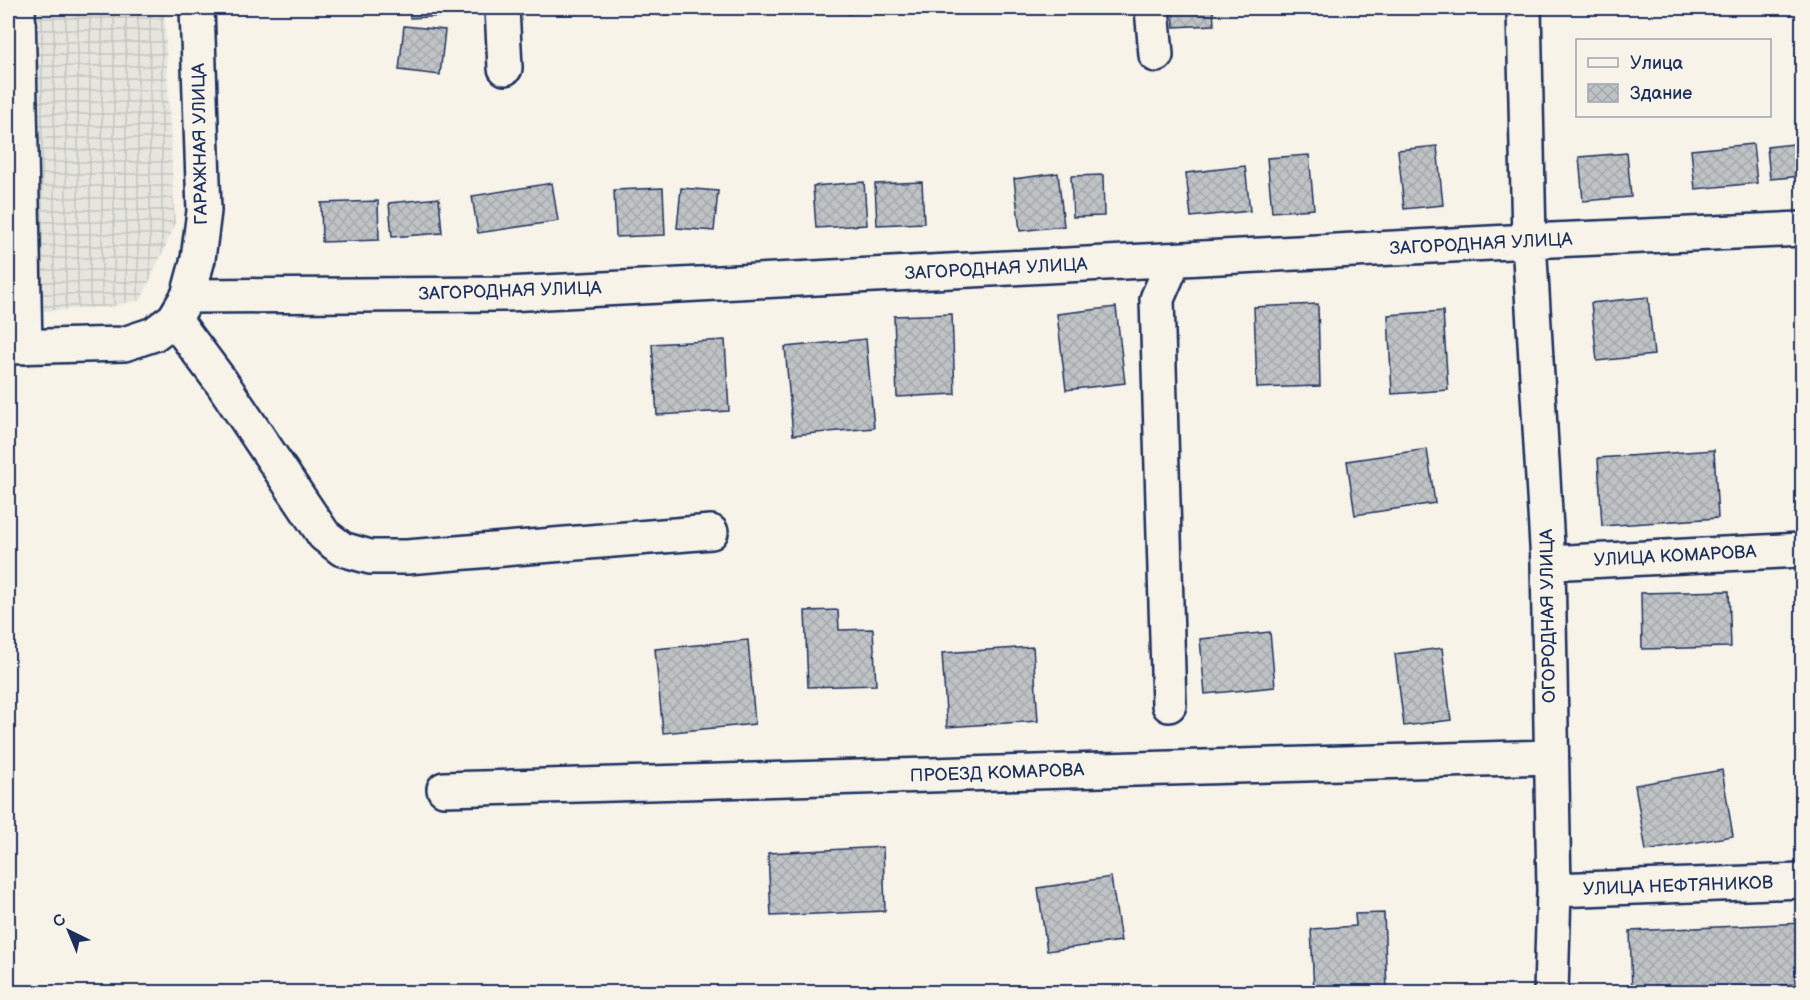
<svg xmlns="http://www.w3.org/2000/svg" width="1810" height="1000" font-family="'Balsamiq Sans',sans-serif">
<defs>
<pattern id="industrial-grid" width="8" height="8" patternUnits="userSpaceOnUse" patternTransform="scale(1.5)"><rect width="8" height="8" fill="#e6e5de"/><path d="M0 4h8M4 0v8" fill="none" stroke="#c5c5c1"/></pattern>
<pattern id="building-cross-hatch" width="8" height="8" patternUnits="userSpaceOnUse" patternTransform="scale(1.5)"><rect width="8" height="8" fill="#c0c3c5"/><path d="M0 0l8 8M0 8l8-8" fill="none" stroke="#a4a8ac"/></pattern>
</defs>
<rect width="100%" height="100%" fill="#f7f3e8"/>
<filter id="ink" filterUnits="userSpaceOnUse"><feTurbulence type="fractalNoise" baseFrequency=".0167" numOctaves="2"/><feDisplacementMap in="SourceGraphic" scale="12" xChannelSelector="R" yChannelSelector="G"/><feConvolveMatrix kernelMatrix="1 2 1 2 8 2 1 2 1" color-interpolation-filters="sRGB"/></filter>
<g filter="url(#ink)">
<path fill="url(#industrial-grid)" d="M 8,8 L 164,8 L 175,225 L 141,300 L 109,307 L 8,313 Z"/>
<path fill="url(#building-cross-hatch)" stroke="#1b2f5e" stroke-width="1.5" d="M 409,8 L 448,8 L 448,16 L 410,18 Z
M 656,8 L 704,8 L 705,13 L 656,15 Z
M 847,8 L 894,8 L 848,14 Z
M 1034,8 L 1072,8 L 1034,11 Z
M 1173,8 L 1213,8 L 1214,25 L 1174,27 Z
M 404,26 L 445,30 L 440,75 L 399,70 Z
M 1802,143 L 1802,176 L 1770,179 L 1767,147 Z
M 1753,144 L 1757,183 L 1695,189 L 1691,150 Z
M 1437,146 L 1443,205 L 1404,209 L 1398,150 Z
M 1627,153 L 1631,197 L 1583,201 L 1579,157 Z
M 1309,155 L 1314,209 L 1272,212 L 1267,158 Z
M 1245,166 L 1250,211 L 1191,217 L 1186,173 Z
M 1058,173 L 1064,226 L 1020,231 L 1014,179 Z
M 1103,175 L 1104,216 L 1073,217 L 1071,176 Z
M 864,182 L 867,225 L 816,228 L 813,186 Z
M 922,182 L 924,223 L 877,225 L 875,184 Z
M 552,183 L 558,221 L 478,233 L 472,196 Z
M 663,188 L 665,235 L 616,237 L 614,190 Z
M 681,188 L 718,191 L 714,231 L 677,228 Z
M 439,198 L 442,233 L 392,237 L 389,203 Z
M 378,201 L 379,240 L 322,242 L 321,203 Z
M 1648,297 L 1654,355 L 1597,361 L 1591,303 Z
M 1318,304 L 1320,386 L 1257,388 L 1254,307 Z
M 1116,307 L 1125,383 L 1066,390 L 1057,314 Z
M 1443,311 L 1448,390 L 1392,394 L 1388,315 Z
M 952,314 L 955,394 L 897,397 L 894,316 Z
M 866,339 L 874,428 L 793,435 L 785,347 Z
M 725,340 L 729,411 L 657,415 L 652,344 Z
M 1427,449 L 1435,503 L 1355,515 L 1347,461 Z
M 1714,450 L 1718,518 L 1602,526 L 1598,458 Z
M 1729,591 L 1731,647 L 1642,649 L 1641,593 Z
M 838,610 L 839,630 L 873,629 L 876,685 L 808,687 L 805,611 Z
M 1270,632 L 1275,687 L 1205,694 L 1200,639 Z
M 748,640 L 755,724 L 663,733 L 655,649 Z
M 1033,647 L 1038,721 L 947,727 L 942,653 Z
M 1442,648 L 1451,720 L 1404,726 L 1395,654 Z
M 1722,770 L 1733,836 L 1646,851 L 1635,785 Z
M 883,847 L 885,911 L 771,916 L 768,853 Z
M 1111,877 L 1121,941 L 1047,951 L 1038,888 Z
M 1384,913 L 1387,991 L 1314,992 L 1311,929 L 1356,926 L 1355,914 Z
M 1802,923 L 1802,984 L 1632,992 L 1630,931 Z"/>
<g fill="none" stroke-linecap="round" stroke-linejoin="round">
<g stroke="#1b2f5e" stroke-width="38">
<path id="minor" d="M 18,8 L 25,347
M 502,8 L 505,68
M 1152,8 L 1156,55
M 1524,8 L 1529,241 L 1548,563 L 1554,890 L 1551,992
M 188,296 L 507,294 L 1529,241 L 1802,229
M 174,319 L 222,383 L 324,535 L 342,549 L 370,557 L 407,557 L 711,532
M 8,347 L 124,344 L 154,334 L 174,319 L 188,296 L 198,259 L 204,211 L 197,8
M 1548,563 L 1802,550
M 1169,705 L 1157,299 L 1174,260
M 444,789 L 1551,757
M 1554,890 L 1802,881"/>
</g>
<use href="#minor" stroke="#f7f3e8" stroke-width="33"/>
</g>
</g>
<g text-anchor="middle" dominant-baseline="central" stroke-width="4.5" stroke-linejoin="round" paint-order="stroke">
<g font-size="18" fill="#1b2f5e" stroke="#f7f3e8">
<text transform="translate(200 144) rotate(-91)">ГАРАЖНАЯ УЛИЦА</text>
<text transform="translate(1481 244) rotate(-3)">ЗАГОРОДНАЯ УЛИЦА</text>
<text transform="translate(996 269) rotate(-3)">ЗАГОРОДНАЯ УЛИЦА</text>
<text transform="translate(510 291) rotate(-2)">ЗАГОРОДНАЯ УЛИЦА</text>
<text transform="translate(1675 556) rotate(-3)">УЛИЦА КОМАРОВА</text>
<text transform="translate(1548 616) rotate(-91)">ОГОРОДНАЯ УЛИЦА</text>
<text transform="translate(997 773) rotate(-2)">ПРОЕЗД КОМАРОВА</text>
<text transform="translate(1678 886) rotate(-2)">УЛИЦА НЕФТЯНИКОВ</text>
</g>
</g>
<rect width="1810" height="1000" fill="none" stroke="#f7f3e8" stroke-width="30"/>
<rect x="15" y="15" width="1780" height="970" fill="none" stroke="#1b2f5e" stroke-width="2" filter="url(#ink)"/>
<rect x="1576" y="39" width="195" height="78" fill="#f7f3e8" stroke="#9fa5b1" stroke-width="1.5"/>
<rect x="1588" y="58" width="30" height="9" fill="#f7f3e8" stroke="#9fa5b1" stroke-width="1.5"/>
<text x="1630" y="69" font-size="18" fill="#1b2f5e">Улица</text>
<rect x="1588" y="84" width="30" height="18" fill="url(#building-cross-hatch)" stroke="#9fa5b1" stroke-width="1.5"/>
<text x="1630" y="99" font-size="18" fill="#1b2f5e">Здание</text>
<g transform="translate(69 931) rotate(317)" stroke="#f7f3e8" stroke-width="4.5" paint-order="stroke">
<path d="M0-4.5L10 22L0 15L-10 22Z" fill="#1b2f5e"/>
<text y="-9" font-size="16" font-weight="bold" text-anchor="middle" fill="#1b2f5e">С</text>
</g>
</svg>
